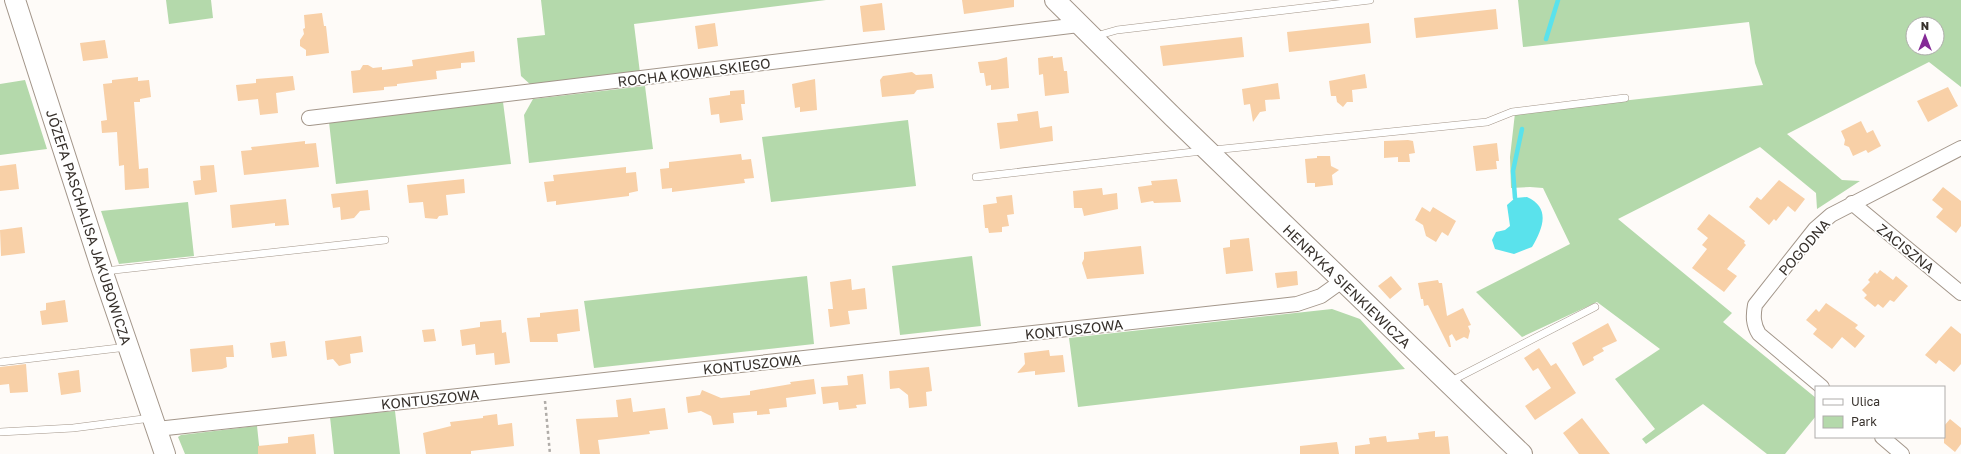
<svg xmlns="http://www.w3.org/2000/svg" width="1961" height="454" font-family="'Golos Text',sans-serif">
<rect width="100%" height="100%" fill="#fefbf8"/>
<path fill="#b4d9ab" fill-rule="evenodd" d="M 166,0 L 211,0 L 213,18 L 169,24 Z
M 541,0 L 826,0 L 634,24 L 640,73 L 532,86 L 521,76 L 517,38 L 545,35 Z
M 1518,0 L 1961,0 L 1961,87 L 1929,62 L 1787,134 L 1842,180 L 1860,181 L 1817,209 L 1816,193 L 1760,147 L 1618,219 L 1732,313 L 1723,322 L 1816,398 L 1816,416 L 1785,454 L 1767,454 L 1703,404 L 1646,444 L 1642,439 L 1655,429 L 1615,379 L 1660,349 L 1597,302 L 1522,337 L 1476,292 L 1570,244 L 1543,188 L 1530,187 L 1511,188 L 1510,157 L 1515,113 L 1763,85 L 1755,63 L 1749,22 L 1523,47 ZM 1913,24 L 1937,24 L 1937,48 L 1913,48 Z
M 25,80 L 47,149 L 0,155 L 0,84 Z
M 645,86 L 653,149 L 529,163 L 524,115 L 533,99 Z
M 503,102 L 511,164 L 336,184 L 329,122 Z
M 908,120 L 916,186 L 771,202 L 762,137 Z
M 188,202 L 194,256 L 119,264 L 101,211 Z
M 972,256 L 981,326 L 900,335 L 892,266 Z
M 807,276 L 814,344 L 594,368 L 584,301 Z
M 1332,309 L 1360,319 L 1405,369 L 1078,407 L 1069,338 Z
M 395,411 L 400,454 L 334,454 L 330,417 Z
M 257,426 L 260,454 L 185,454 L 178,437 L 181,435 Z"/>
<path fill="#5ae2ec" d="M 1527,197 C 1551,208 1543,228 1532,247 L 1514,254 L 1495,249 L 1492,240 L 1496,232 L 1505,230 L 1510,226 L 1507,205 L 1515,198 Z"/>
<g fill="none" stroke-linecap="round" stroke-linejoin="round">
<path stroke="#5ae2ec" stroke-width="4.5" d="M 1546,39 L 1558,0
M 1515,198 L 1513,171 L 1522,129"/>
</g>
<path fill="#f8d0a7" d="M 962,0 L 1014,0 L 1014,7 L 964,14 Z
M 882,3 L 885,30 L 863,32 L 860,6 Z
M 1496,9 L 1498,29 L 1416,38 L 1414,18 Z
M 322,13 L 324,26 L 326,26 L 329,53 L 306,56 L 306,50 L 300,46 L 300,40 L 304,34 L 303,29 L 305,28 L 304,15 Z
M 715,23 L 718,46 L 698,49 L 695,26 Z
M 1369,23 L 1371,43 L 1289,52 L 1287,32 Z
M 1242,37 L 1244,57 L 1163,66 L 1160,46 Z
M 105,40 L 108,58 L 83,61 L 80,43 Z
M 474,51 L 475,62 L 461,63 L 461,68 L 436,71 L 437,79 L 397,84 L 397,86 L 384,87 L 384,90 L 353,93 L 351,71 L 360,70 L 363,65 L 368,65 L 373,68 L 382,67 L 382,70 L 413,66 L 412,60 Z
M 1053,56 L 1053,58 L 1062,57 L 1064,71 L 1067,71 L 1069,93 L 1045,96 L 1043,74 L 1039,75 L 1038,58 Z
M 1007,57 L 1009,88 L 991,90 L 991,85 L 986,86 L 984,73 L 980,73 L 978,62 L 997,60 Z
M 912,72 L 916,75 L 932,74 L 934,88 L 917,90 L 914,94 L 882,97 L 880,80 L 883,76 Z
M 1365,74 L 1367,88 L 1352,90 L 1353,102 L 1347,102 L 1343,107 L 1337,102 L 1336,96 L 1331,96 L 1329,81 Z
M 293,76 L 295,90 L 276,93 L 278,113 L 260,115 L 258,99 L 238,101 L 236,85 L 256,83 L 256,79 Z
M 138,77 L 138,81 L 149,80 L 151,97 L 140,99 L 140,102 L 134,102 L 139,169 L 148,168 L 149,188 L 125,190 L 124,165 L 119,166 L 117,132 L 102,133 L 101,121 L 107,120 L 103,84 L 112,83 L 112,80 Z
M 815,79 L 817,110 L 800,112 L 800,107 L 795,108 L 792,84 Z
M 1278,83 L 1280,99 L 1265,100 L 1266,111 L 1260,112 L 1253,122 L 1250,104 L 1244,105 L 1242,89 Z
M 1948,87 L 1958,106 L 1928,122 L 1917,101 Z
M 744,90 L 745,104 L 741,104 L 743,120 L 720,123 L 719,114 L 711,115 L 709,98 L 730,95 L 730,91 Z
M 1038,111 L 1040,128 L 1052,126 L 1053,141 L 1000,149 L 997,123 L 1018,121 L 1017,114 Z
M 1861,121 L 1867,133 L 1873,130 L 1881,146 L 1868,153 L 1866,150 L 1853,156 L 1849,147 L 1844,145 L 1845,140 L 1841,131 Z
M 1408,140 L 1413,141 L 1415,153 L 1409,154 L 1410,162 L 1398,162 L 1398,157 L 1384,158 L 1384,141 Z
M 305,141 L 305,144 L 316,143 L 319,167 L 244,175 L 241,151 L 252,150 L 251,147 Z
M 1497,143 L 1499,161 L 1496,161 L 1497,169 L 1476,171 L 1473,146 Z
M 741,154 L 742,160 L 751,159 L 754,178 L 744,179 L 745,183 L 672,192 L 672,188 L 662,189 L 660,169 L 669,168 L 669,162 Z
M 1317,156 L 1330,156 L 1331,166 L 1339,170 L 1332,175 L 1333,185 L 1315,187 L 1315,183 L 1307,183 L 1305,159 L 1317,158 Z
M 16,164 L 19,189 L 0,191 L 0,166 Z
M 214,165 L 217,192 L 195,195 L 193,181 L 201,180 L 200,166 Z
M 626,167 L 626,173 L 636,172 L 638,191 L 629,193 L 629,196 L 556,205 L 556,201 L 547,202 L 544,182 L 554,181 L 553,175 Z
M 464,179 L 465,193 L 446,195 L 448,215 L 439,216 L 437,219 L 425,218 L 423,202 L 409,203 L 407,185 Z
M 1177,179 L 1181,202 L 1154,203 L 1153,201 L 1141,203 L 1138,187 L 1152,185 L 1151,181 Z
M 1779,180 L 1805,199 L 1795,212 L 1788,206 L 1776,221 L 1774,219 L 1769,225 L 1749,207 L 1757,197 L 1761,200 Z
M 1943,187 L 1961,201 L 1961,226 L 1956,233 L 1936,217 L 1943,209 L 1932,200 Z
M 1102,188 L 1103,195 L 1117,193 L 1118,209 L 1084,216 L 1082,208 L 1074,208 L 1073,191 Z
M 368,190 L 370,210 L 360,211 L 354,218 L 341,220 L 340,207 L 333,208 L 331,194 Z
M 1012,195 L 1014,214 L 1007,215 L 1009,226 L 1002,227 L 1002,232 L 989,233 L 988,228 L 985,228 L 983,205 L 997,203 L 996,197 Z
M 286,199 L 289,225 L 275,226 L 275,223 L 232,228 L 230,205 Z
M 1422,207 L 1430,212 L 1433,207 L 1456,221 L 1448,236 L 1442,232 L 1436,242 L 1426,236 L 1423,225 L 1415,220 Z
M 1709,214 L 1745,241 L 1744,243 L 1746,245 L 1727,269 L 1737,276 L 1724,292 L 1692,268 L 1707,249 L 1702,245 L 1708,238 L 1697,229 Z
M 22,227 L 25,253 L 1,256 L 0,230 Z
M 1249,238 L 1253,271 L 1226,274 L 1223,248 L 1230,247 L 1230,240 Z
M 1141,246 L 1144,274 L 1087,279 L 1082,263 L 1084,259 L 1084,252 Z
M 1880,270 L 1893,280 L 1896,276 L 1908,286 L 1894,302 L 1890,300 L 1883,308 L 1878,304 L 1875,307 L 1864,298 L 1867,295 L 1862,290 L 1870,282 L 1868,280 L 1875,272 L 1877,274 Z
M 1297,271 L 1298,285 L 1277,288 L 1275,273 Z
M 1391,276 L 1402,289 L 1390,299 L 1378,286 Z
M 851,279 L 852,290 L 865,288 L 867,309 L 848,311 L 850,324 L 830,327 L 828,309 L 833,309 L 830,282 Z
M 1438,280 L 1439,283 L 1442,283 L 1447,316 L 1463,308 L 1471,325 L 1468,326 L 1470,331 L 1468,339 L 1464,337 L 1456,341 L 1452,334 L 1449,336 L 1451,347 L 1449,347 L 1428,305 L 1424,306 L 1423,299 L 1421,299 L 1418,283 Z
M 65,300 L 68,322 L 42,325 L 40,311 L 46,310 L 46,303 Z
M 1826,303 L 1858,325 L 1855,328 L 1865,336 L 1855,348 L 1842,337 L 1832,349 L 1813,334 L 1817,329 L 1806,320 L 1816,309 L 1819,312 Z
M 578,309 L 580,331 L 557,334 L 558,342 L 530,342 L 527,318 L 540,317 L 540,313 Z
M 501,320 L 502,333 L 506,332 L 510,363 L 495,365 L 494,353 L 476,355 L 475,344 L 462,346 L 460,330 L 480,327 L 480,322 Z
M 1608,323 L 1617,341 L 1602,348 L 1604,351 L 1593,357 L 1594,360 L 1583,366 L 1572,343 Z
M 1951,326 L 1961,334 L 1961,364 L 1954,372 L 1939,360 L 1936,364 L 1925,355 Z
M 434,329 L 436,341 L 424,342 L 422,330 Z
M 361,336 L 363,352 L 350,354 L 351,363 L 339,366 L 333,359 L 327,360 L 325,341 Z
M 285,341 L 287,356 L 272,358 L 270,343 Z
M 233,345 L 234,357 L 226,357 L 227,367 L 222,369 L 192,372 L 190,349 Z
M 1539,348 L 1551,366 L 1556,363 L 1576,393 L 1535,420 L 1525,406 L 1551,388 L 1538,368 L 1533,371 L 1524,358 Z
M 1049,350 L 1050,356 L 1063,355 L 1065,372 L 1035,375 L 1035,371 L 1017,373 L 1025,364 L 1024,353 Z
M 26,364 L 28,392 L 10,393 L 9,384 L 0,385 L 0,367 Z
M 929,367 L 932,391 L 926,392 L 927,406 L 909,408 L 908,395 L 899,388 L 890,389 L 889,371 Z
M 79,370 L 81,392 L 61,395 L 58,373 Z
M 863,374 L 866,404 L 856,405 L 857,408 L 839,410 L 838,402 L 823,404 L 821,387 L 848,385 L 847,376 Z
M 814,379 L 816,394 L 786,398 L 787,407 L 769,409 L 770,414 L 757,415 L 757,411 L 733,413 L 734,423 L 713,425 L 711,416 L 701,411 L 688,413 L 686,397 L 700,395 L 702,390 L 721,398 L 750,395 L 750,391 L 791,384 L 790,382 Z
M 631,398 L 633,412 L 665,408 L 668,429 L 649,431 L 650,434 L 598,440 L 600,454 L 580,454 L 576,419 L 618,417 L 616,400 Z
M 497,414 L 498,425 L 512,423 L 514,446 L 471,451 L 471,454 L 426,454 L 423,433 L 451,426 L 450,422 L 483,418 L 483,416 Z
M 1582,418 L 1610,454 L 1579,454 L 1563,433 Z
M 1950,419 L 1961,428 L 1961,444 L 1955,452 L 1944,443 L 1944,426 Z
M 1435,431 L 1435,437 L 1448,436 L 1450,454 L 1355,454 L 1355,446 L 1370,444 L 1369,438 L 1386,436 L 1387,442 L 1419,439 L 1418,433 Z
M 314,434 L 316,454 L 258,454 L 258,446 L 288,443 L 288,437 Z
M 1337,442 L 1339,454 L 1300,454 L 1300,446 Z"/>
<g fill="none" stroke-linecap="round" stroke-linejoin="round">
<g stroke="#a3968a" stroke-width="8">
<path id="lane" d="M 1096,36 L 1117,30 L 1370,0
M 1213,150 L 1487,122 L 1512,112 L 1625,98
M 976,177 L 1202,151
M 103,273 L 114,270 L 385,240
M 0,362 L 127,347
M 1451,383 L 1457,378 L 1595,307
M 0,432 L 73,428 L 151,418"/>
</g>
<g stroke="#a3968a" stroke-width="16">
<path id="street" d="M 309,118 L 1079,25
M 1852,203 L 1961,293
M 1822,387 L 1759,334 C 1753,324 1753,316 1755,305 L 1815,229 L 1831,215 L 1961,148
M 157,429 L 1297,304 L 1321,296 L 1342,281
M 1882,437 L 1902,454"/>
</g>
<g stroke="#a3968a" stroke-width="22">
<path id="secondary" d="M 15,0 L 103,273 L 165,454
M 1055,0 L 1173,117 L 1522,454"/>
</g>
<path stroke="#b0aca8" stroke-width="2.5" stroke-dasharray="3 3" stroke-linecap="butt" d="M 545,401 L 550,454"/>
<use href="#lane" stroke="#fff" stroke-width="7"/>
<use href="#street" stroke="#fff" stroke-width="14"/>
<use href="#secondary" stroke="#fff" stroke-width="20"/>
</g>
<g text-anchor="middle" dominant-baseline="central" stroke-width="3.5" stroke-linejoin="round" paint-order="stroke">
<g font-size="14" fill="#37312c" stroke="#fff">
<text transform="translate(694 72) rotate(-7)">ROCHA KOWALSKIEGO</text>
<text transform="translate(89 227) rotate(72)">JÓZEFA PASCHALISA JAKUBOWICZA</text>
<text transform="translate(1804 247) rotate(-49)">POGODNA</text>
<text transform="translate(1906 248) rotate(39)">ZACISZNA</text>
<text transform="translate(1347 286) rotate(44)">HENRYKA SIENKIEWICZA</text>
<text transform="translate(1074 329) rotate(-6)">KONTUSZOWA</text>
<text transform="translate(752 364) rotate(-6)">KONTUSZOWA</text>
<text transform="translate(430 399) rotate(-6)">KONTUSZOWA</text>
</g>
</g>
<rect x="1815" y="386" width="130" height="52" fill="#ffffff" stroke="#afadab"/>
<rect x="1823" y="399" width="20" height="6" fill="#ffffff" stroke="#afadab"/>
<text x="1851" y="406" font-size="12" fill="#37312c">Ulica</text>
<rect x="1823" y="416" width="20" height="12" fill="#b4d9ab" stroke="#afadab"/>
<text x="1851" y="426" font-size="12" fill="#37312c">Park</text>
<g transform="translate(1925 36)"><circle r="19" fill="#ffffff" stroke="#afadab"/>
<path d="M0-3L7 15L0 10L-7 15Z" fill="#842a96"/>
<text y="-6" font-size="11" font-weight="bold" text-anchor="middle" fill="#37312c">N</text>
</g>
</svg>
